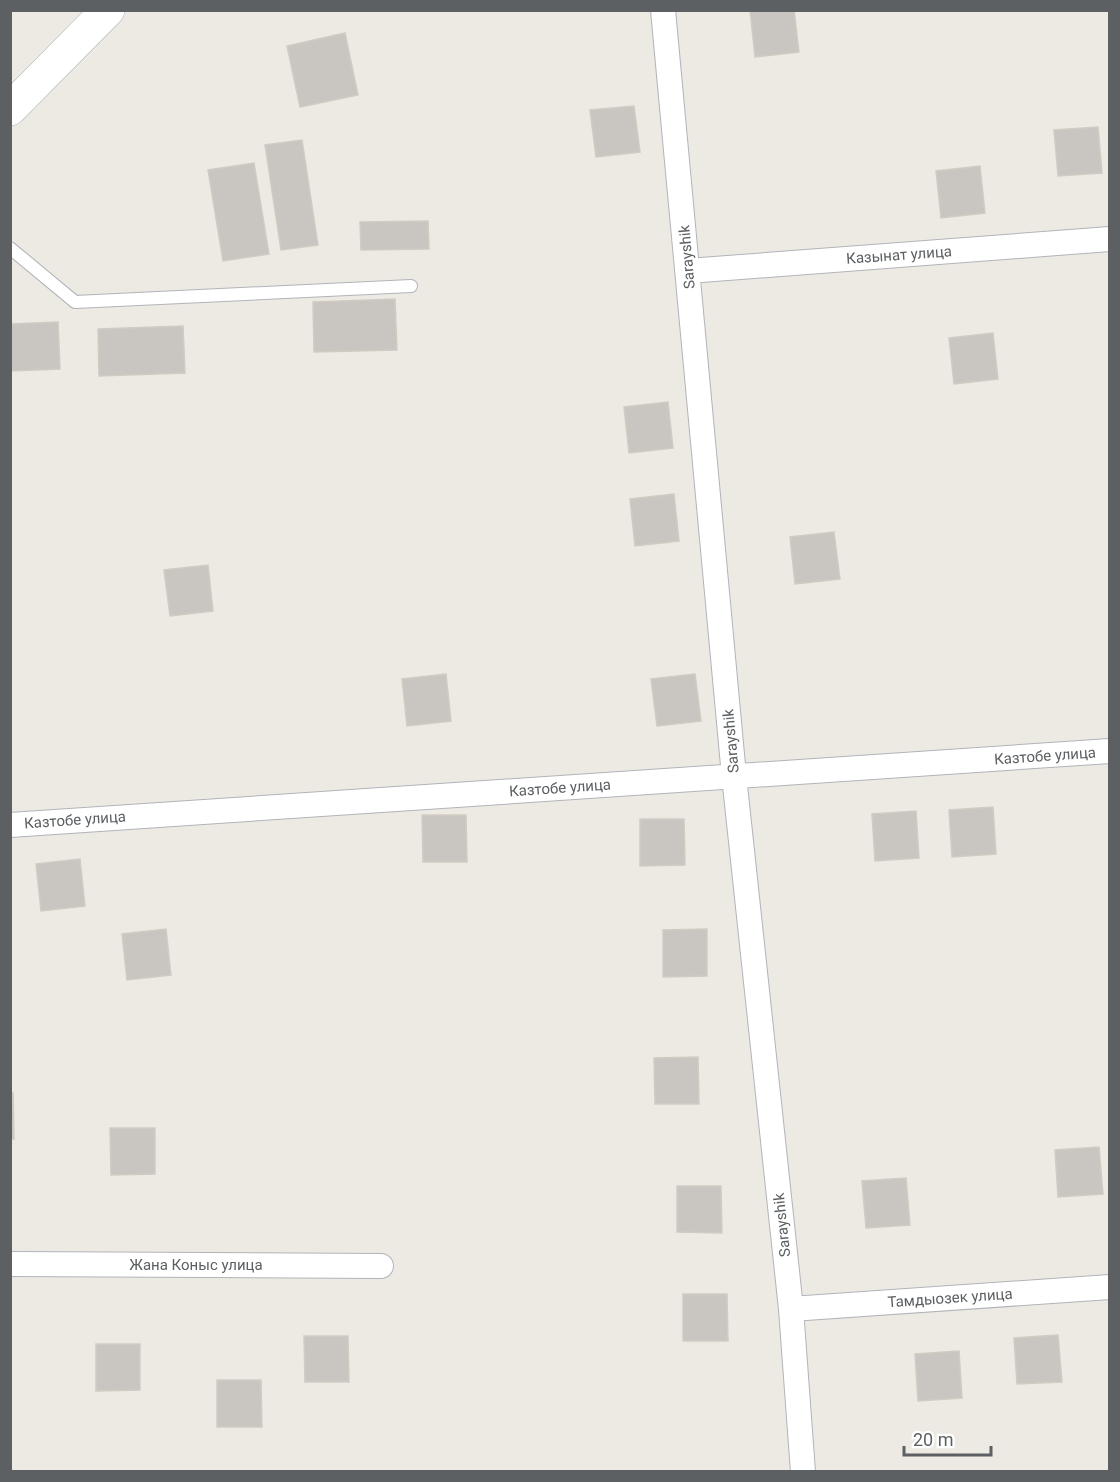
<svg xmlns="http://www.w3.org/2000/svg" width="1120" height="1482" font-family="Roboto,sans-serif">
<rect width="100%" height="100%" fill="#edeae4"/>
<path fill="#c9c5c0" stroke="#d1ccc2" stroke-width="1.5" d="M 750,10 L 794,10 L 799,52 L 755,57 Z
M 345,33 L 358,95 L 300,107 L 287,46 Z
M 634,106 L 640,152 L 596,157 L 590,110 Z
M 1098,127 L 1102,173 L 1058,176 L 1054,130 Z
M 302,140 L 318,245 L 281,250 L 265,145 Z
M 254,163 L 269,254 L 223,261 L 208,170 Z
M 980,166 L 985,213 L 941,218 L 936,171 Z
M 428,221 L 429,249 L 361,250 L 360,222 Z
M 395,299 L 397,350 L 314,352 L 313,302 Z
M 58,322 L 60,369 L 10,371 L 10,324 Z
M 183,326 L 185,373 L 99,376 L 98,329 Z
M 993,333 L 998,379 L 954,384 L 949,338 Z
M 668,402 L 673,448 L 629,453 L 624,407 Z
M 674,494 L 679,541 L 635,546 L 630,499 Z
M 834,532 L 840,579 L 795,584 L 790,537 Z
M 208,565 L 213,611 L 170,616 L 164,570 Z
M 446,674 L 451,721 L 407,726 L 402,679 Z
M 695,674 L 701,721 L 657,726 L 651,679 Z
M 993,807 L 996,854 L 952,857 L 949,810 Z
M 916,811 L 919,858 L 875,861 L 872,814 Z
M 422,815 L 466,815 L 467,862 L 423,862 Z
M 640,819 L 684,819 L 685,865 L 640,866 Z
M 80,859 L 85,906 L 41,911 L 36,864 Z
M 166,929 L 171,975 L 127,980 L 122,934 Z
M 707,929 L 707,976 L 663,977 L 663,930 Z
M 698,1057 L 699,1104 L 655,1104 L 654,1058 Z
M 10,1093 L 13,1093 L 14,1139 L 10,1139 Z
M 110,1128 L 155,1128 L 155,1174 L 111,1175 Z
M 1099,1147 L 1103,1194 L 1058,1197 L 1055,1150 Z
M 906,1178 L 910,1225 L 866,1228 L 862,1181 Z
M 677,1186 L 721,1186 L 722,1233 L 677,1232 Z
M 683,1294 L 727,1294 L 728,1341 L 683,1341 Z
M 1058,1335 L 1062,1382 L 1017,1384 L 1014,1338 Z
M 304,1336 L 348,1336 L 349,1382 L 305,1382 Z
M 96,1344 L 140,1344 L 140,1390 L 96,1391 Z
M 959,1351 L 962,1398 L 918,1401 L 915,1354 Z
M 217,1380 L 261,1380 L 262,1427 L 217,1427 Z"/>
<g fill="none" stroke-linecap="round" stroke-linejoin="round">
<g stroke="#b1b4b8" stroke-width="14">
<path id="lane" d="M 10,248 L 75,302 L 411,286"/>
</g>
<g stroke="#b1b4b8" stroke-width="26">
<path id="street" d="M 663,10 L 734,776 L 791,1309 L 803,1472
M 688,271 L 1110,239
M 10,825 L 1110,751
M 10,1264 L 381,1266
M 791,1309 L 1110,1287"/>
</g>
<g stroke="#b0b4b8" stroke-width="34">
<path id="secondary" d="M 10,109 L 108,10"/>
</g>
<use href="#lane" stroke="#fff" stroke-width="12"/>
<use href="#street" stroke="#fff" stroke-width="24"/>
<use href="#secondary" stroke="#fff" stroke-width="33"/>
</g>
<g text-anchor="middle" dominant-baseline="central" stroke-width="4.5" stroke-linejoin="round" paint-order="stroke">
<g font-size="15" fill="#5c6063" stroke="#fff">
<text transform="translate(899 255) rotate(-4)">Казынат улица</text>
<text transform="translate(687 257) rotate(-95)">Sarayshik</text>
<text transform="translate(731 741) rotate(-95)">Sarayshik</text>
<text transform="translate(1045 756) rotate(-4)">Казтобе улица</text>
<text transform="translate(560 788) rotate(-4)">Казтобе улица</text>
<text transform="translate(75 820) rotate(-4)">Казтобе улица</text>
<text transform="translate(782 1225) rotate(-96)">Sarayshik</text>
<text x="196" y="1265">Жана Коныс улица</text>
<text transform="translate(950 1298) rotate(-4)">Тамдыозек улица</text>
</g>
</g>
<rect width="1120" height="1482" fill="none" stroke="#5c6063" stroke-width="24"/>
<path d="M904 1446v9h87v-9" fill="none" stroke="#5c6063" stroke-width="3"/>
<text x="913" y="1446" font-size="18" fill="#5c6063" stroke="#ffffff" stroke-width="4.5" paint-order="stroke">20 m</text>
</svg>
